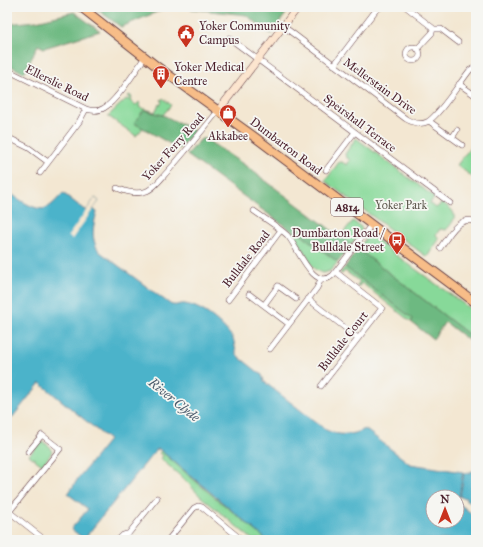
<svg xmlns="http://www.w3.org/2000/svg" width="483" height="547" font-family="'IM FELL Great Primer',serif">
<rect width="100%" height="100%" fill="#f6f6f2"/>
<filter id="ink" filterUnits="userSpaceOnUse"><feTurbulence type="fractalNoise" baseFrequency=".025" numOctaves="2"/><feDisplacementMap in="SourceGraphic" scale="8" xChannelSelector="R" yChannelSelector="G"/><feConvolveMatrix kernelMatrix="1 2 1 2 8 2 1 2 1" color-interpolation-filters="sRGB"/></filter>
<filter id="wash" filterUnits="userSpaceOnUse"><feTurbulence type="fractalNoise" baseFrequency=".012" numOctaves="4" result="noise"/><feDisplacementMap in="SourceGraphic" scale="16" xChannelSelector="R" yChannelSelector="G"/><feGaussianBlur stdDeviation="0.9" result="paint"/><feColorMatrix in="noise" values="0 0 0 0 0 0 0 0 0 0 0 0 0 0 0 0 0 1.4 0 .05"/><feComposite in="paint" operator="in"/></filter>
<g filter="url(#wash)">
<rect width="100%" height="100%" fill="#f3e7d2"/>
<path fill="#87d999" stroke="#687c62" d="M 129,95 L 132,97 L 130,101 L 136,105 L 139,102 L 140,103 L 139,107 L 155,112 L 159,104 L 160,105 L 162,102 L 161,100 L 163,98 L 171,105 L 163,115 L 144,110 L 134,123 L 143,128 L 136,136 L 108,116 L 126,99 L 128,100 L 130,98 L 128,96 Z
M 356,138 L 433,196 L 434,198 L 430,203 L 436,208 L 442,203 C 457,211 458,218 446,230 L 440,229 L 436,235 L 439,238 L 438,241 L 427,257 L 325,181 L 339,162 L 342,162 L 347,165 L 350,160 L 346,157 L 345,154 Z
M 476,140 L 476,180 L 457,165 Z
M 353,221 L 361,227 L 362,230 L 351,245 L 339,237 Z
M 296,231 L 338,262 L 330,271 L 324,273 C 318,272 311,268 310,261 L 293,232 Z
M 371,235 L 396,255 L 476,313 L 476,340 L 358,249 L 366,238 Z
M 345,267 L 413,319 L 411,322 L 362,283 L 358,287 L 357,286 L 360,282 L 345,271 L 342,274 L 340,273 Z
M 42,442 C 59,449 50,455 42,465 L 29,455 L 39,444 Z
M 161,451 L 207,491 L 267,540 L 253,540 L 200,496 L 188,483 L 160,458 L 162,456 L 159,453 Z"/>
<path fill="#6db981" stroke="#5c6c56" d="M 94,7 L 169,7 L 121,27 Z
M 175,7 L 291,7 L 271,34 L 246,15 Z
M 74,12 L 100,31 L 44,48 L 38,45 L 24,73 L 7,64 L 7,24 L 36,21 Z
M 144,110 L 165,116 L 195,131 L 179,149 L 134,123 Z
M 204,138 L 246,166 L 351,245 L 338,262 L 296,231 L 293,232 L 187,155 L 200,140 Z
M 358,249 L 476,340 L 476,346 L 445,322 L 433,339 L 411,322 L 413,319 L 345,267 Z"/>
<path fill="#4bb3ca" stroke="#4a697a" d="M 7,191 C 16,197 35,212 46,208 C 53,205 58,198 63,193 L 86,211 L 95,198 L 99,201 L 93,209 L 97,212 C 93,226 90,240 100,252 L 170,304 C 176,307 180,303 185,304 C 203,307 221,322 232,337 C 236,343 234,352 239,357 L 262,375 L 264,381 L 267,384 L 326,430 C 339,436 352,436 365,429 L 410,464 L 463,472 L 459,497 L 433,497 L 433,521 L 457,521 L 457,502 L 476,517 L 476,540 L 267,540 L 159,449 L 156,450 L 84,539 L 71,529 L 88,509 L 68,494 L 79,477 L 109,440 L 40,383 L 7,424 Z
M 471,471 L 476,472 L 476,502 L 466,501 L 466,498 L 460,497 L 464,473 L 470,473 Z"/>
<path fill="#f3e7d2" d="M 95,198 L 99,201 L 72,239 L 68,236 Z"/>
</g>
<g filter="url(#ink)">
<g fill="none" stroke-linecap="round" stroke-linejoin="round">
<g stroke="#633d44" stroke-width="6">
<path id="street" d="M 406,7 L 433,28 L 432,33 L 417,49
M 283,26 L 406,119 C 413,123 420,125 427,122 C 438,117 461,81 470,70 L 476,66
M 434,29 L 441,29 L 458,42
M 229,38 L 450,203
M406 54a7 7 0 1 1 14 0a7 7 0 1 1-14 0Z
M 334,65 L 376,10 L 381,7
M 7,70 L 86,109 C 92,111 98,112 104,108 C 117,101 136,70 145,57
M 459,84 L 476,96
M 429,121 L 462,145
M 7,137 L 29,148 L 48,162
M 452,138 L 457,130
M 326,170 L 355,132
M 40,173 L 79,122 L 86,109
M 117,188 C 126,192 137,195 147,191 C 156,187 162,177 169,170 C 186,151 202,131 218,111
M 254,211 C 265,219 277,226 287,235 C 297,245 313,293 333,275 L 371,225
M 440,248 C 448,237 459,214 476,222
M 249,294 L 289,324
M 308,299 L 358,338
M 228,300 L 281,230
M 264,305 L 278,286 L 296,299
M 270,349 L 317,288 L 321,279
M 321,386 L 382,308 L 336,272
M 7,510 L 45,540
M 9,512 L 60,449 L 42,435 L 28,452
M 118,540 L 123,535 L 129,533 L 157,498
M 168,540 L 194,508 L 198,506 L 202,507 L 242,540"/>
</g>
<g stroke="#633d44" stroke-width="8">
<path id="secondary" d="M 218,111 L 298,7"/>
</g>
<g stroke="#633d44" stroke-width="10">
<path id="primary" d="M 81,7 L 155,65 L 256,138 L 476,303"/>
</g>
<use href="#street" stroke="#fff" stroke-width="5"/>
<use href="#secondary" stroke="#fce5cf" stroke-width="7"/>
<use href="#primary" stroke="#f7bd88" stroke-width="8"/>
</g>
</g>
<defs>
<g id="civic-pin" transform="scale(0.9)"><path d="M0 17L-7.5 6A9.5 9.5 0 1 1 7.5 6Z" fill="#c8321e" stroke="#f6f6f2"/><path d="M-.6-6.5H3V-4.5H.6V-3L4-1V1h2V6H-6V1h2V-1L-.6-3ZM-1.2 2.5V6h2.4V2.5Z" fill="#fff"/></g>
<g id="building-pin" transform="scale(0.9)"><path d="M0 17L-7.5 6A9.5 9.5 0 1 1 7.5 6Z" fill="#c8321e" stroke="#f6f6f2"/><path d="M-4-6H4V6H1V3H-1V6H-4ZM-2.5-4.3h1.7v1.8h-1.7ZM.8-4.3h1.7v1.8H.8ZM-2.5-1h1.7V.8h-1.7ZM.8-1h1.7V.8H.8Z" fill="#fff"/></g>
<g id="shop-pin" transform="scale(0.9)"><path d="M0 17L-7.5 6A9.5 9.5 0 1 1 7.5 6Z" fill="#c8321e" stroke="#f6f6f2"/><path d="M-5-2.5h2.3a2.7 3.5 0 0 1 5.4 0H5L5.5 6h-11ZM-1.5-2.5h3a1.5 2.3 0 0 0-3 0Z" fill="#fff"/></g>
<g id="bus-pin" transform="scale(0.9)"><path d="M0 17L-7.5 6A9.5 9.5 0 1 1 7.5 6Z" fill="#c8321e" stroke="#f6f6f2"/><path d="M-5-6H5V4H4V6H2V4H-2V6H-4V4H-5ZM-3.5-4V0h7V-4ZM-3.5 1.2v1.5H-2V1.2ZM2 1.2v1.5H3.5V1.2Z" fill="#fff"/></g>
</defs>
<g fill-rule="evenodd">
<use href="#civic-pin" x="186" y="33"/>
<use href="#building-pin" x="161" y="74"/>
<use href="#shop-pin" x="228" y="113"/>
<use href="#bus-pin" x="397" y="240"/>
</g>
<g text-anchor="middle" dominant-baseline="central" stroke-width="3.5" stroke-linejoin="round" paint-order="stroke">
<rect fill="#f6f6f2" stroke="#7e6067" stroke-width="1" x="331" y="198" width="32" height="18" rx="3"/>
<g font-size="11" font-weight="bold" fill="#4a1f2b">
<text x="347" y="207">A814</text>
</g>
<g font-size="12" fill="#4a1f2b" stroke="#f6f6f2" text-anchor="start">
<text x="199" y="26">Yoker Community<tspan x="199" dy="14">Campus</tspan></text>
<text x="174" y="67">Yoker Medical<tspan x="174" dy="14">Centre</tspan></text>
<text x="228" y="136" text-anchor="middle">Akkabee</text>
<text x="384" y="233" text-anchor="end">Dumbarton Road /<tspan x="384" dy="14">Bulldale Street</tspan></text>
</g>
<g font-size="12" fill="#4a1f2b" stroke="#f6f6f2">
<text transform="translate(57 83) rotate(26)">Ellerslie Road</text>
<text transform="translate(380 86) rotate(36)">Mellerstain Drive</text>
<text transform="translate(360 123) rotate(37)">Speirshall Terrace</text>
<text transform="translate(286 146) rotate(37)">Dumbarton Road</text>
<text transform="translate(173 147) rotate(-48)">Yoker Ferry Road</text>
<text transform="translate(246 259) rotate(-52)">Bulldale Road</text>
<text transform="translate(343 341) rotate(-52)">Bulldale Court</text>
</g>
<g font-size="12" fill="#5c574c" stroke="#f6f6f2">
<text x="401" y="205">Yoker Park</text>
</g>
<g font-size="13" font-style="italic" fill="#4a5a6b" stroke="#f6f6f2">
<text transform="translate(174 400) rotate(39)">River Clyde</text>
</g>
</g>
<rect width="483" height="547" fill="none" stroke="#f6f6f2" stroke-width="24"/>
<g transform="translate(445 509)"><circle r="19" fill="#f6f6f2" stroke="#b1a0a2"/>
<path d="M0-3L7 15L0 10L-7 15Z" fill="#c8321e"/>
<text y="-6" font-size="11" font-weight="bold" text-anchor="middle" fill="#4a1f2b">N</text>
</g>
</svg>
